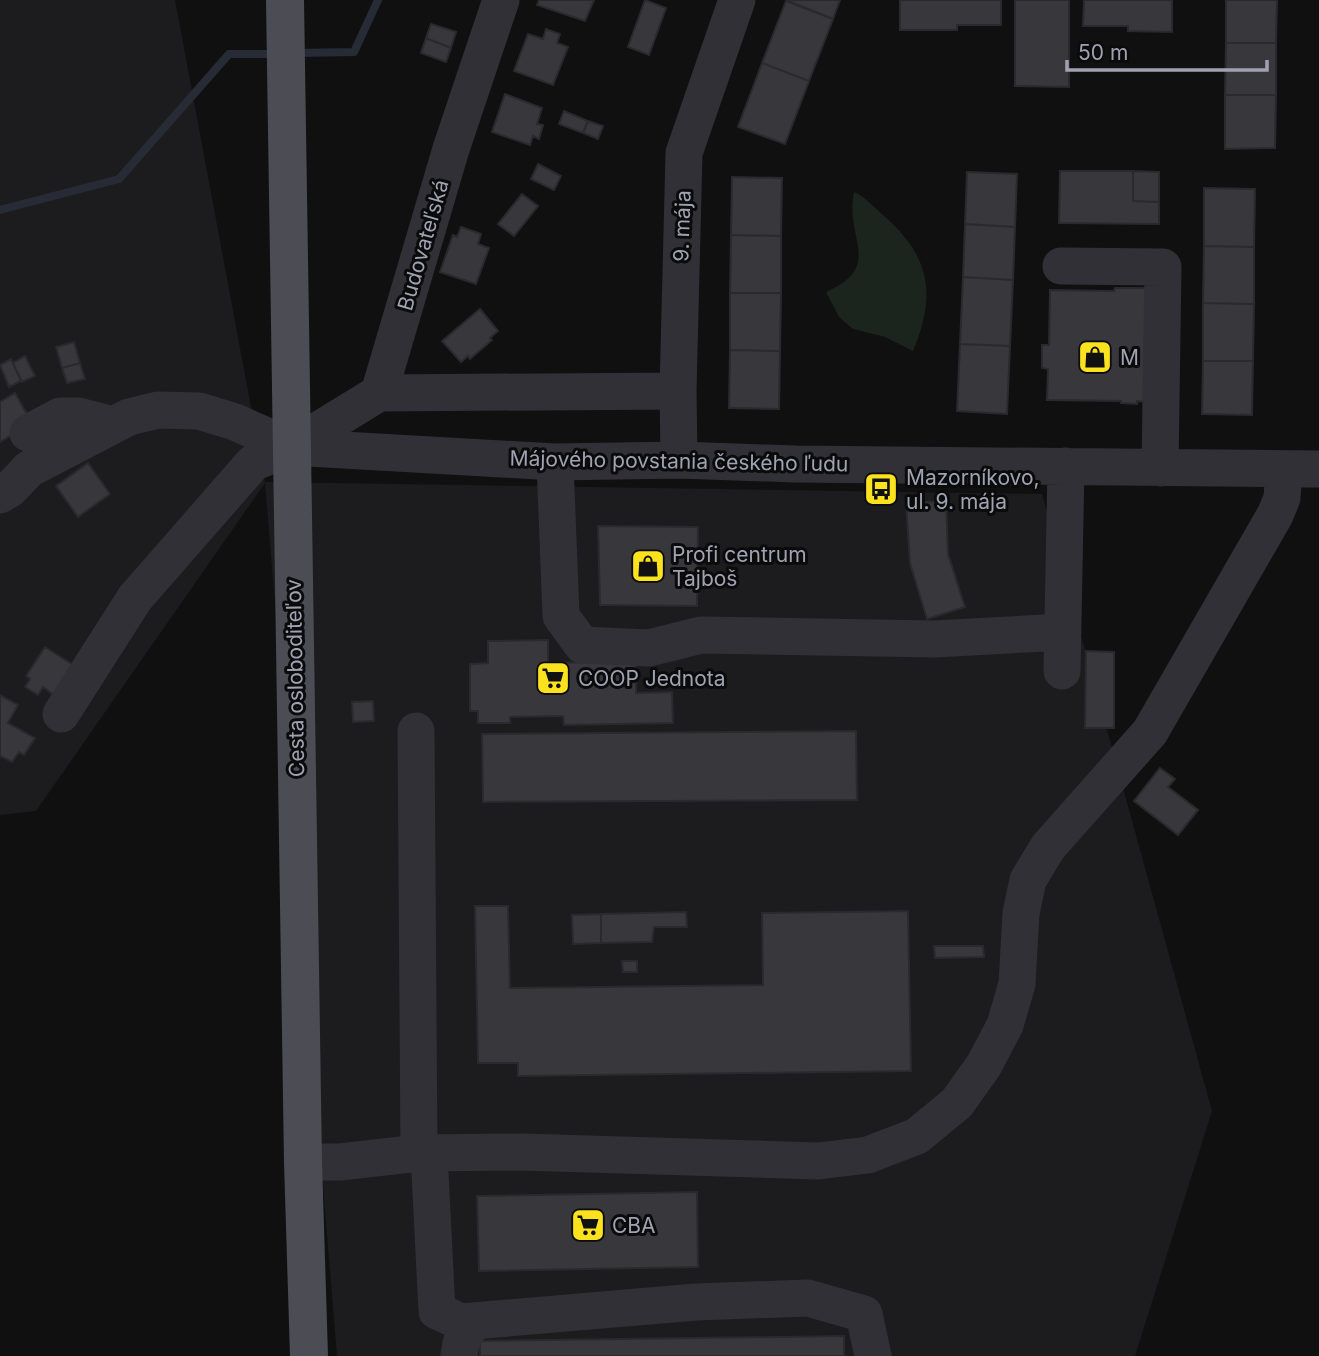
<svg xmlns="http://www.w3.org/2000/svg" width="1319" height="1356" font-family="Inter,sans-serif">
<rect width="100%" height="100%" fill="#101011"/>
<path fill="#1c1c1e" d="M 0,0 L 175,0 L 265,482 L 1042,494 L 1212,1111 L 1135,1356 L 337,1356 L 265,483 L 36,811 L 0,815 Z"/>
<path fill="#1c241e" d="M 854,192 C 865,197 874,207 883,215 C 930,256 937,294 913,351 L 885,337 L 853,329 L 839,317 L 826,292 C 885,266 844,238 854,192 Z"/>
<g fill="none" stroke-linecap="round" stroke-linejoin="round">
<path stroke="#262b35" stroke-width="8" d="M 295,53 L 354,52 L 378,0
M 0,210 L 119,179 L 229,54 L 275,54"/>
</g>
<path fill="#37373c" stroke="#2a292d" stroke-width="2" d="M 539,0 L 594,0 L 585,21 L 537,5 Z
M 645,0 L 666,8 L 649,55 L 628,47 Z
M 786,0 L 840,0 L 833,19 Z
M 900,0 L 1001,0 L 1001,25 L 957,25 L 957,30 L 900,30 Z
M 1015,0 L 1069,0 L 1069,87 L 1015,86 Z
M 1084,0 L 1172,0 L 1172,32 L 1128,31 L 1128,26 L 1083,26 Z
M 1226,0 L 1277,0 L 1276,43 L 1226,43 Z
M 786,1 L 833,19 L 809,81 L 762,63 Z
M 431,24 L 456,32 L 451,48 L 426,38 Z
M 546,29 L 560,34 L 557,43 L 568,47 L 553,85 L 514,71 L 528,34 L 543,39 Z
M 426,38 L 451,48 L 446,62 L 421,53 Z
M 1226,43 L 1276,43 L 1276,95 L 1225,95 Z
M 762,63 L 809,81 L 785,144 L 738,127 Z
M 505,94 L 542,108 L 537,124 L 543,125 L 539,139 L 533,136 L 530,145 L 492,132 Z
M 1225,95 L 1276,95 L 1275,148 L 1225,149 Z
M 564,111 L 588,121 L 583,133 L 559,124 Z
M 588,121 L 603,126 L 598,139 L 583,133 Z
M 538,164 L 561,176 L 554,190 L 531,179 Z
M 1060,171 L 1133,171 L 1133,201 L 1159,202 L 1159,224 L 1059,223 Z
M 1133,171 L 1159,172 L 1159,202 L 1133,201 Z
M 967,172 L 1017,174 L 1015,227 L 965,224 Z
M 732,177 L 782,178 L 781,236 L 731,235 Z
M 1204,188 L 1255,189 L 1254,247 L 1204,246 Z
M 522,194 L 538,206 L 514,236 L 498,224 Z
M 965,224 L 1015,227 L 1013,280 L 963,277 Z
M 461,227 L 481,234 L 478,244 L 489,248 L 476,284 L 440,272 L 453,235 L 457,237 Z
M 731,235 L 781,236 L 781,293 L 730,293 Z
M 1204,246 L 1254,247 L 1254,304 L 1203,303 Z
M 963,277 L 1013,280 L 1010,346 L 960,344 Z
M 1115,288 L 1150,288 L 1146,402 L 1137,401 L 1137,404 L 1121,403 L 1121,401 L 1047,400 L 1048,369 L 1042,368 L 1042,345 L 1049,345 L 1050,290 L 1114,291 Z
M 730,293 L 781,293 L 780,351 L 730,350 Z
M 1203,303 L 1254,304 L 1253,361 L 1203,361 Z
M 480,309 L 498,331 L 490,338 L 492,340 L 470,359 L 468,356 L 461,362 L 442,341 Z
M 74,342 L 80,363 L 62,368 L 56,347 Z
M 960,344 L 1010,346 L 1007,414 L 957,411 Z
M 730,350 L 780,351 L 779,409 L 729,408 Z
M 25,356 L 35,376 L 22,382 L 13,363 Z
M 11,359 L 21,381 L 9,387 L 0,365 Z
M 1203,361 L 1253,361 L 1252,415 L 1202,414 Z
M 80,363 L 85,379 L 67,383 L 62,368 Z
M 15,393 L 32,423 L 0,442 L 0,402 Z
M 88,463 L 110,494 L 78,517 L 56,486 Z
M 946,501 L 948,554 L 965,607 L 927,619 L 910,563 L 906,503 Z
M 598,526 L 698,527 L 697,606 L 600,605 Z
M 548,640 L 548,663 L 636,661 L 636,693 L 672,692 L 673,723 L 564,725 L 563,716 L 510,717 L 510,723 L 478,723 L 478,711 L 470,711 L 470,664 L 488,663 L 488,641 Z
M 45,647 L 75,666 L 55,696 L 43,687 L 38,695 L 25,687 L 30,679 L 26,676 Z
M 1086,651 L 1114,652 L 1114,728 L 1085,728 Z
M 0,695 L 18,705 L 8,723 L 35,738 L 24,755 L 19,752 L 12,762 L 0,756 Z
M 373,701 L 374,721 L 353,722 L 352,702 Z
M 856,731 L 857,800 L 483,802 L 482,734 Z
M 1160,768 L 1175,779 L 1168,787 L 1198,810 L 1178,835 L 1134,801 Z
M 475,906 L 508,906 L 510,988 L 763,985 L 762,913 L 908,911 L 911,1071 L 518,1076 L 518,1063 L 478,1063 Z
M 686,912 L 687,927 L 654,927 L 652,942 L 601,943 L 601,914 Z
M 601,914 L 601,943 L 573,944 L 572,915 Z
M 934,946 L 983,946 L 984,957 L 935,958 Z
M 622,961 L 637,961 L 637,972 L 623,972 Z
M 697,1192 L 698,1267 L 479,1271 L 477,1196 Z
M 844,1336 L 844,1356 L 480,1356 L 480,1341 Z"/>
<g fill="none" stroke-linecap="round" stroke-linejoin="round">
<path stroke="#313036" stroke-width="37" d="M 1061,266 L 1163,267 L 1160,468
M 379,393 L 678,391
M 28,433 L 60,416 L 78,416 L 113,425
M 291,447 L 555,462 L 679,460 L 795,464 L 1319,469
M 291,447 L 379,393 L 451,149 L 501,0
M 679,460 L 678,391 L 684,153 L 737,0
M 555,462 L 561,616 L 582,645 L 649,648 L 701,635 L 934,639 L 1063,632
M 0,495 L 10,489 L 29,469 L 129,417 L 158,410 L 199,411 L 235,422 L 291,447 L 253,463 L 135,598 L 61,714
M 1062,671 L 1066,466
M 416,731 L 419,1153
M 429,1153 L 437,1311 L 461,1322 L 473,1321
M 303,1162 L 340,1162 L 419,1153 L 522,1152 L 818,1161 L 868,1155 L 917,1136 L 957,1103 L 984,1065 L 1005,1025 L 1017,984 L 1021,913 L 1028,880 L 1048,847 L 1150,732 L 1275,515 L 1282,498 L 1284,469
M 459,1356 L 461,1343 L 473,1321 L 696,1302 L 808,1298 L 864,1314 L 873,1356"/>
<path stroke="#4c4c55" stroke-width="38" d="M 285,0 L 303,1162 L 309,1356"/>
</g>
<defs>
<g id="shop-square" transform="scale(1.75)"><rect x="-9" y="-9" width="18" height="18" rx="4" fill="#fbe21e" stroke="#0b0b0c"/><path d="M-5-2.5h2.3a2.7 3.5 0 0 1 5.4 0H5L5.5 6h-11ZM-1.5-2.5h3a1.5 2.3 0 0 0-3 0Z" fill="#111"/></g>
<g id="bus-square" transform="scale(1.75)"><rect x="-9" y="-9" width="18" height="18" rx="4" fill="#fbe21e" stroke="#0b0b0c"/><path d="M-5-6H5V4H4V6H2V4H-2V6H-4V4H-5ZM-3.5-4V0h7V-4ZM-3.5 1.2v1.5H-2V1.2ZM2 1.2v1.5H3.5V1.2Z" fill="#111"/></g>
<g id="supermarket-square" transform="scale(1.75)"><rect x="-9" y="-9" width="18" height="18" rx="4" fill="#fbe21e" stroke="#0b0b0c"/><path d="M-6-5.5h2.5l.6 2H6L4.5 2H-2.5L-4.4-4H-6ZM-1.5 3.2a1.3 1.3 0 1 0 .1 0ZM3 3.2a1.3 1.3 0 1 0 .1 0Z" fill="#111"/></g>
</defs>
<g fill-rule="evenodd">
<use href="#shop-square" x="1095" y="357"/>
<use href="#bus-square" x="881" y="489"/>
<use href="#shop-square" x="648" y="566"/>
<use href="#supermarket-square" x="553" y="678"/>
<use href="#supermarket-square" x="588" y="1225"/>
</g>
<g text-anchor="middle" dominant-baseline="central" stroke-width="6" stroke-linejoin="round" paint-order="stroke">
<g font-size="21" fill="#a0a2b3" stroke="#0b0b0c">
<text transform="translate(682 226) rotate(-88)">9. mája</text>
<text transform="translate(423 245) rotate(-74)">Budovateľská</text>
<text transform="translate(679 461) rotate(1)">Májového povstania českého ľudu</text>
<text transform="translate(295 678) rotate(-91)">Cesta osloboditeľov</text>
</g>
<g font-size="21" fill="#a0a2b3" stroke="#0b0b0c" text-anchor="start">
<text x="1120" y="357">M</text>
<text x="906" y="477">Mazorníkovo,<tspan x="906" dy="24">ul. 9. mája</tspan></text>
<text x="672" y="554">Profi centrum<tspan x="672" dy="24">Tajboš</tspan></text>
<text x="578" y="678">COOP Jednota</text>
<text x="612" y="1225">CBA</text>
</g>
</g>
<path d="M1067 60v10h200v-10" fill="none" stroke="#a0a2b3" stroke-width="3.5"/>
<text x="1078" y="60" font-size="21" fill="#a0a2b3" stroke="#0b0b0c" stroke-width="5" paint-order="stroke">50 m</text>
</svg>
